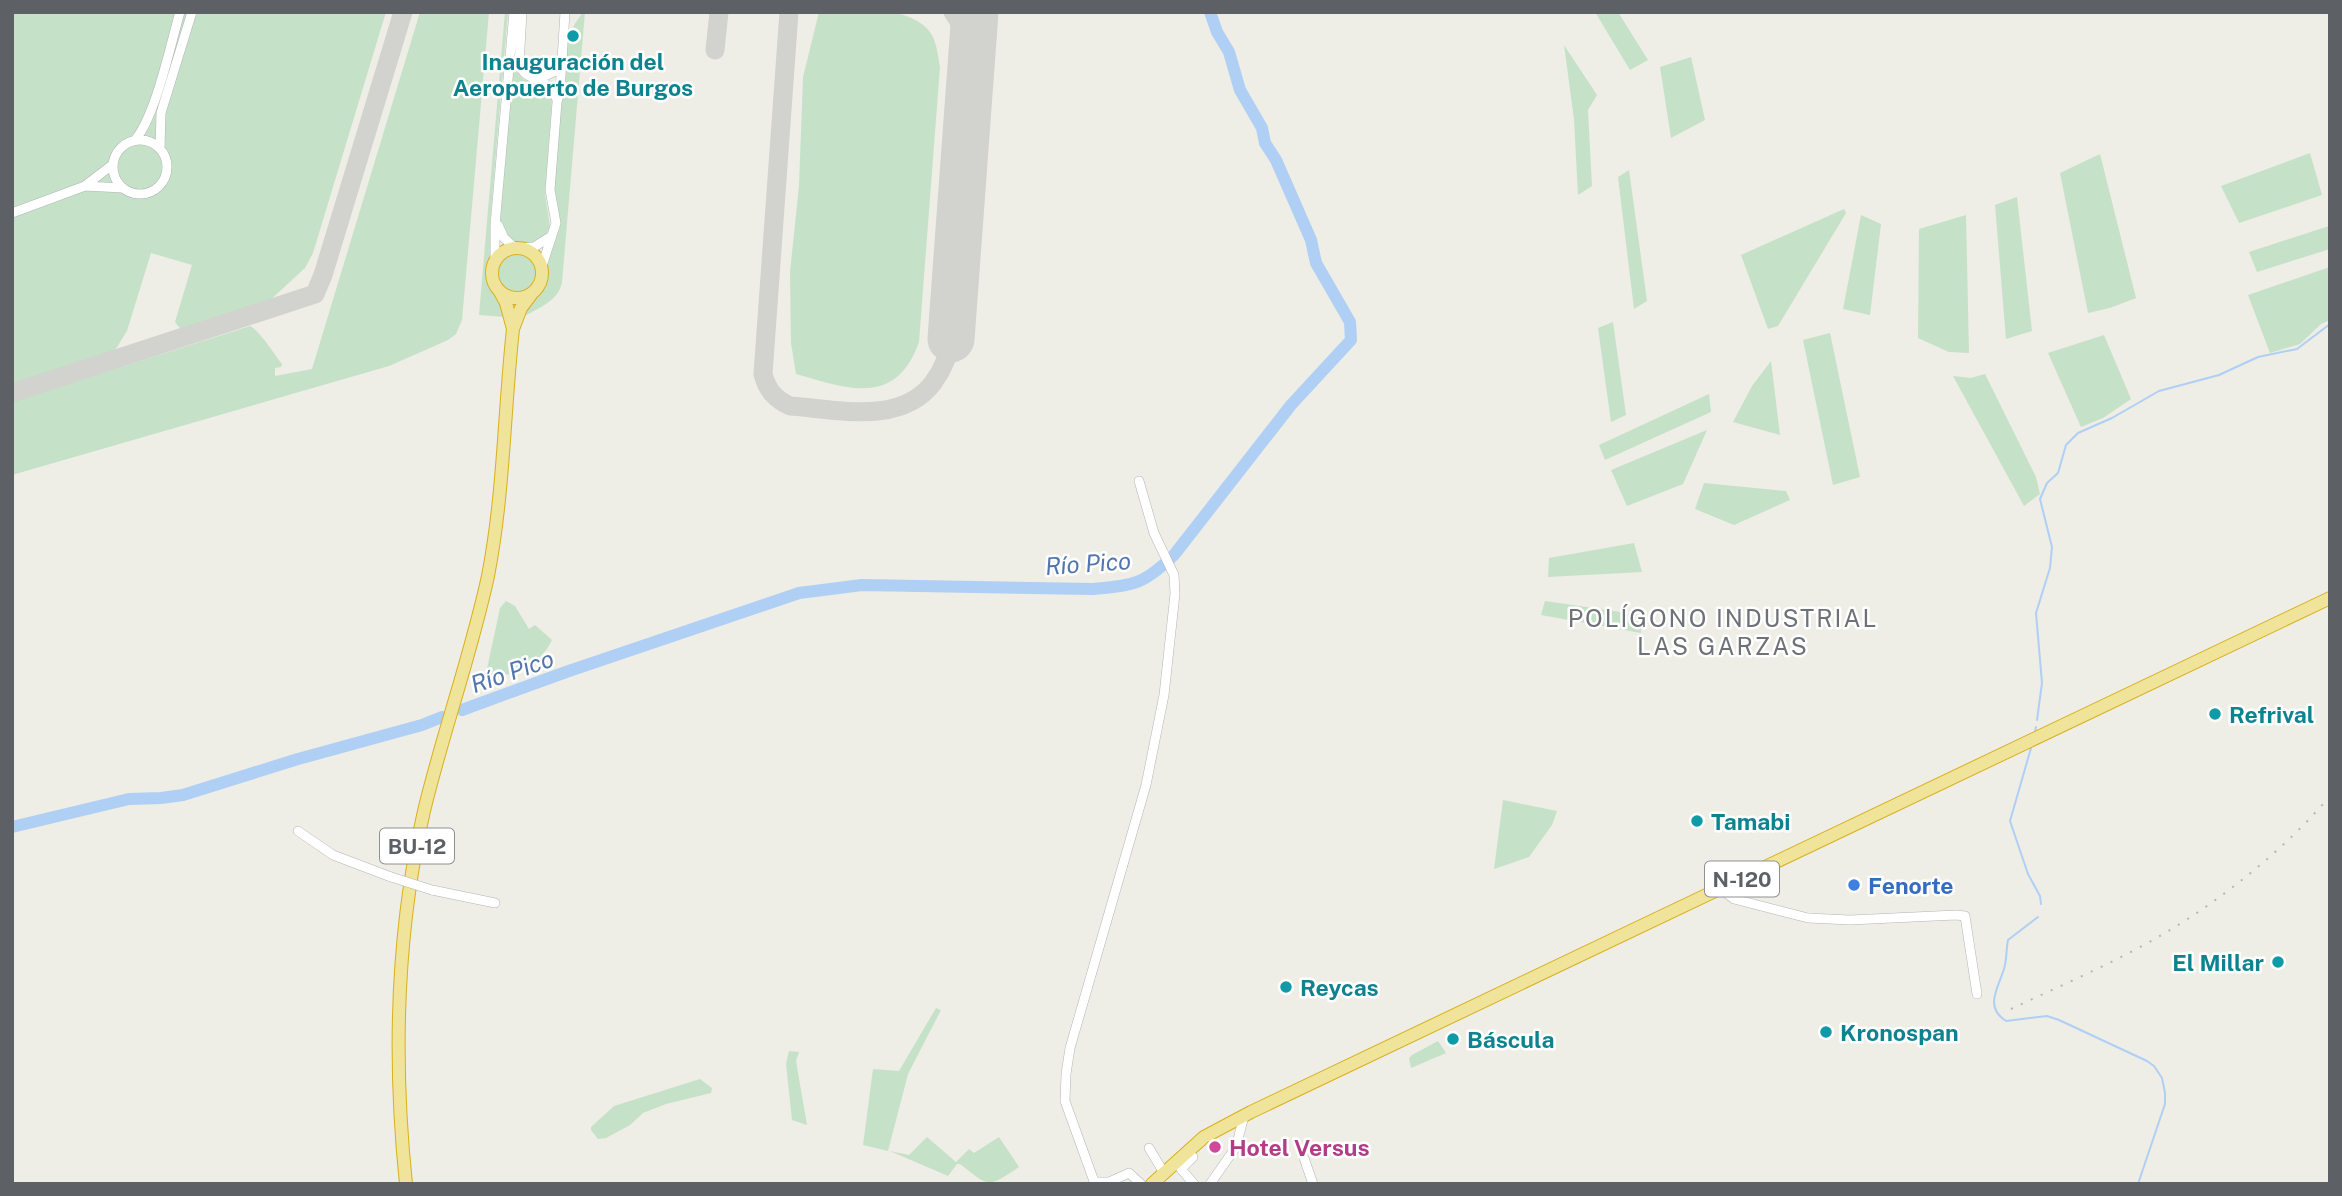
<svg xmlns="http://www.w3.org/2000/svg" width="2342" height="1196" font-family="'Public Sans',sans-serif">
<rect width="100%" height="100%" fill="#eeede6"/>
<path fill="#c5e2c8" d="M 12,12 L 386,12 L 313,253 L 305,268 L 267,303 L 182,331 L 175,322 L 192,265 L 151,253 L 127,331 L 114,352 L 12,384 Z
M 420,12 L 489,12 L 462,320 L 456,334 L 448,340 L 389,366 L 12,475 L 12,402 L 250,326 C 259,330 275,355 282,364 L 281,367 L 275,368 L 275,376 L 312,369 Z
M 505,12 L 508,12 L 490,223 L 493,252 L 489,264 L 488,282 L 499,299 L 505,317 L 479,315 Z
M 518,12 L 515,63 L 517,72 L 524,80 L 541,84 L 551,94 L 552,99 L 545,194 L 550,227 L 544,239 C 523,249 504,247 500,220 Z
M 583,12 L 585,12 L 562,282 C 559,301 538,308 523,317 L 527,305 L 544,283 L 550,248 L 560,228 L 554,182 L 567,38 L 572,38 L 574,25 Z
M 819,12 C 853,12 911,2 932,35 C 937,45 938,56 940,67 L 919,342 C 896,407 848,389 796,374 L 791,343 L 790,272 L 799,186 L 803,77 Z
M 1595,12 L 1618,12 L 1648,60 L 1630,70 Z
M 1564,45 L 1597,95 L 1588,110 L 1592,186 L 1578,195 L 1574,119 Z
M 1691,57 L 1705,120 L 1671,138 L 1660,67 Z
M 2310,153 L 2322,195 L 2239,223 L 2221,186 Z
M 2100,154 L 2136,298 L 2110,308 L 2088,313 L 2060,173 Z
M 1629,170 L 1647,301 L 1634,309 L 1618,177 Z
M 2017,197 L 2032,331 L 2006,339 L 1995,205 Z
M 1844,209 L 1846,213 L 1778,326 L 1768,329 L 1741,255 Z
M 1861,215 L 1881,224 L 1870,315 L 1843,309 Z
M 1966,215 L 1969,353 L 1949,352 L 1918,338 L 1919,229 Z
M 2329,226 L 2330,249 L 2257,272 L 2249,252 Z
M497 273a20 20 0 1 1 40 0a20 20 0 1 1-40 0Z
M 2330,267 L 2330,320 L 2321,324 L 2300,344 L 2270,353 L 2248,295 Z
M 1613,322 L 1626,415 L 1611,422 L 1598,328 Z
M 1830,333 L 1860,477 L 1833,485 L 1803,340 Z
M 2104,335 L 2131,399 L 2103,418 L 2081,427 L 2048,353 Z
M 1771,361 L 1780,435 L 1733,422 L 1752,386 Z
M 1985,374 L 2036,477 L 2040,494 L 2024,506 L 1953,376 L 1971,378 Z
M 1709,394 L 1711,412 L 1605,460 L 1599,445 Z
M 1707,430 L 1683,484 L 1627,506 L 1611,470 Z
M 1704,483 L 1786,491 L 1790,500 L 1734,525 L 1695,509 Z
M 1634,543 L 1642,572 L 1548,577 L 1549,558 Z
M 506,601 L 515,606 L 529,629 L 535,625 L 552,640 C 539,667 513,676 485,678 L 500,608 Z
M 1545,601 L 1641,615 L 1641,633 L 1541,615 Z
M 1503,800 L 1557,811 L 1552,825 L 1529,857 L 1494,869 Z
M 936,1008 L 941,1010 L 908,1074 L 888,1151 L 863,1145 L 873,1069 L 899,1071 Z
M 1438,1041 L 1446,1053 L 1411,1068 L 1409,1058 L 1412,1055 Z
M 789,1051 L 799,1052 L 796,1061 L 807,1125 L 792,1120 L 786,1064 Z
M 700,1079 L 712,1088 L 711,1093 L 666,1104 L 643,1113 L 630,1125 L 606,1138 L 598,1139 L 591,1130 L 591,1127 L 614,1106 Z
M 927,1137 L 956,1162 L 969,1149 L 974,1153 L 999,1137 L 1019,1167 C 986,1188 991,1188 960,1164 L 957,1164 L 948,1176 L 890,1151 L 909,1155 Z"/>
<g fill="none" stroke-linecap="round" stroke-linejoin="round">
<path stroke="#afcff5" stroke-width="2" d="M 2037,720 L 2042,683 L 2036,613 L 2050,568 L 2052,547 L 2040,499 L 2047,483 L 2058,473 L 2066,445 L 2078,433 L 2112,418 L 2159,391 L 2219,375 L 2258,357 L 2297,349 L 2330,324
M 2035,732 L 2036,727
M 2031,748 L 2010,821 L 2028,874 L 2040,896 L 2041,904
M 2038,917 L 2008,940 C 2006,949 2007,960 2004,969 C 1998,988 1984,1007 2006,1021 L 2047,1016 L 2059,1020 L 2147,1061 L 2154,1066 L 2162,1078 L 2165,1093 L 2165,1104 L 2138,1184"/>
<path stroke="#afcff5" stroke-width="12" d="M 462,710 L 566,672 L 799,593 L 862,585 L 1092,589 C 1135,585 1143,585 1174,555 L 1291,405 L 1351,340 L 1350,322 L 1316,263 L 1311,240 L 1276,160 L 1265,143 L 1262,128 L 1240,90 L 1229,52 L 1217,32 L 1210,12
M 12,827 L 129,799 L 161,798 L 183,795 L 298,759 L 422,725 L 442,717"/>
<path stroke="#d2d2ce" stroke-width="19" d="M 789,12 L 763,374 C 767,390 775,399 790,406 C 836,409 900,426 933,383 C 943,369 949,356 951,339
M 953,12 C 965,29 969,45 971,65
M 715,50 L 719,12
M 12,393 L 315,294 L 323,275 L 403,12"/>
<path stroke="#d2d2ce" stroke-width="47" d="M 951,339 L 975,12"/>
<g stroke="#b3b5b9" stroke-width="10">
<path id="minor" d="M 522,12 L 519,65 C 528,85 549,74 557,100
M 538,79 L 554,72 L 560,62
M113 167a27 27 0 1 1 54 0a27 27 0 1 1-54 0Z
M 135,140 C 156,115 170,46 180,12
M 160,148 L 161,113 L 192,12
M 86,185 L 112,165
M 12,213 L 85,186 L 123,188
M 498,225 L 504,238 L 515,248
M 520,248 L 534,247 L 550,237
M 495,261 L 495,225 L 514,12
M 542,266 L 556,223 L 550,190 L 557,102 L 560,92 L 565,12
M 298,831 L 333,855 L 391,877
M 1721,889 L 1734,899 L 1808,918 L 1850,920 L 1956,915 L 1965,916 L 1977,994
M 432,890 L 495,903
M 1149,1148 L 1164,1173
M 1193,1157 L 1181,1169 L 1194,1184
M 1304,1158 L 1313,1184
M 1095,1182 L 1109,1182 L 1129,1173 L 1141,1184
M 1095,1184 L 1065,1101 L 1066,1074 L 1070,1048 L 1146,785 L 1164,695 L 1175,594 L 1174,575 L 1154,533 L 1139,481
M 1210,1184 L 1236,1147 L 1244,1116"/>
</g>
<g stroke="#d8b01c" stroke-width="14">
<path id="highway" d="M492 273a25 25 0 1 1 50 0a25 25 0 1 1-50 0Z
M 500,292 L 506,303 L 513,329
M 406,1184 C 393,1059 396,933 424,811 C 443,732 471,655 488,576 C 504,494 504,411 513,329 L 521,308 L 533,292
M 1152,1184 L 1204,1137 L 1251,1112 L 2330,598"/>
</g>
<use href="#minor" stroke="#fff" stroke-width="9"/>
<use href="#highway" stroke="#f0e39a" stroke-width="12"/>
<path stroke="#b5b6b6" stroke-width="2" stroke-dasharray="2 9" stroke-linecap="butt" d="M 2011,1009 C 2062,985 2116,962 2165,933 C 2223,899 2287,847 2330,796"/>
<g stroke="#b3b5b9" stroke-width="10" stroke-linecap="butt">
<path id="minor-bridge" d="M 391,877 L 432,890"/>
</g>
<use href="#minor-bridge" stroke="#fff" stroke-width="9"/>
</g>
<g fill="#0f9aa8" stroke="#fff" stroke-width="2.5">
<circle cx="573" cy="36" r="7"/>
<circle cx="2215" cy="714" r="7"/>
<circle cx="1697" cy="821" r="7"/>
<circle cx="2278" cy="962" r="7"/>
<circle cx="1286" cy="987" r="7"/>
<circle cx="1826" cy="1032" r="7"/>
<circle cx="1453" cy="1039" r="7"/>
</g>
<circle fill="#3f7fe0" stroke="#fff" stroke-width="2.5" cx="1854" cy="885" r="7"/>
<circle fill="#d1479c" stroke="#fff" stroke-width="2.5" cx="1215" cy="1147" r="7"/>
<g text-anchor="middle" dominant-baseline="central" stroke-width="5" stroke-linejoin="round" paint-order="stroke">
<g fill="#fff" stroke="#8e9092" stroke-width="2">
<rect x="380" y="828.5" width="74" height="35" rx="5"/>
<rect x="1705" y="861.5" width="74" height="35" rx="5"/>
</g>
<g font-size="21" font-weight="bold" fill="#5d6064">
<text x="417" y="846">BU-12</text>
<text x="1742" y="879">N-120</text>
</g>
<g font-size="23" font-weight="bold" fill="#0d838f" stroke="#fff" text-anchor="start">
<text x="573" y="61" text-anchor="middle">Inauguración del<tspan x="573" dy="26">Aeropuerto de Burgos</tspan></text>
<text x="2229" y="714">Refrival</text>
<text x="1711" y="821">Tamabi</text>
<text x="2264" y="962" text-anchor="end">El Millar</text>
<text x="1300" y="987">Reycas</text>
<text x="1840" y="1032">Kronospan</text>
<text x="1467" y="1039">Báscula</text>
</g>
<g font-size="23" font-weight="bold" fill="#366cbe" stroke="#fff" text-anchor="start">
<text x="1868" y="885">Fenorte</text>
</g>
<g font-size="23" font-weight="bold" fill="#b23c85" stroke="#fff" text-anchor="start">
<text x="1229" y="1147">Hotel Versus</text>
</g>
<g font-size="24" font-style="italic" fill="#5175ad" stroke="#fff">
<text transform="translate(1088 563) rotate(-4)">Río Pico</text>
<text transform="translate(512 671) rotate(-19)">Río Pico</text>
</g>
<g font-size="24" letter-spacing="2" fill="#6e7176" stroke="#fff">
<text x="1723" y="618">POLÍGONO INDUSTRIAL<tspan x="1723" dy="28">LAS GARZAS</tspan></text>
</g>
</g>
<rect width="2342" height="1196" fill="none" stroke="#5d6064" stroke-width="28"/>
</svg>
